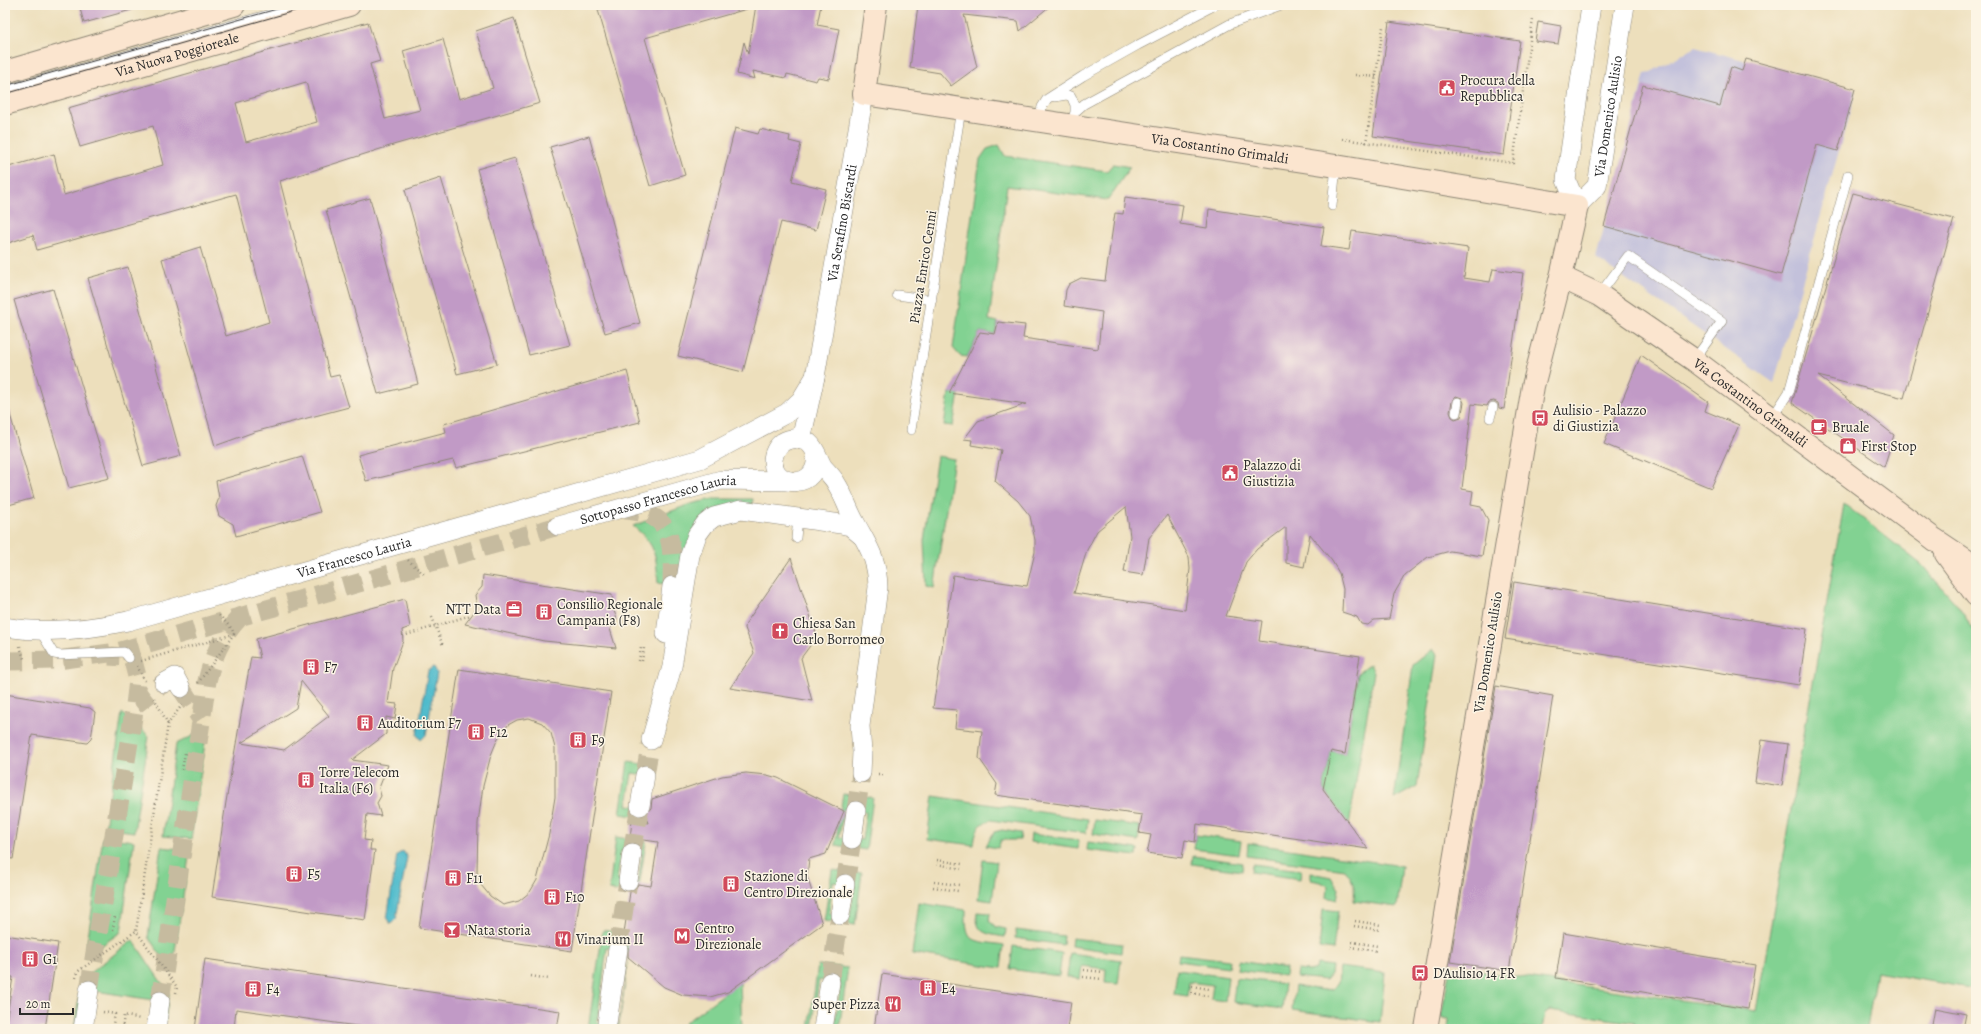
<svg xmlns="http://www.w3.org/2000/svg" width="1981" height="1034" font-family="Alegreya,serif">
<rect width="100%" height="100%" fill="#fcf5e5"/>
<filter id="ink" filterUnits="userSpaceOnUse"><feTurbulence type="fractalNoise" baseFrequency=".025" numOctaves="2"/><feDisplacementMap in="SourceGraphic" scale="8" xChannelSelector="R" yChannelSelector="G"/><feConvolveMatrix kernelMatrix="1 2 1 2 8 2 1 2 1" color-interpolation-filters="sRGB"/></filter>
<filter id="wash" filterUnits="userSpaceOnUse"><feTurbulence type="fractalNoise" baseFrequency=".012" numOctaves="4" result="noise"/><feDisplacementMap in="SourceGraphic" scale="16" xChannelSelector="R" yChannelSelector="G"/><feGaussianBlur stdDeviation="0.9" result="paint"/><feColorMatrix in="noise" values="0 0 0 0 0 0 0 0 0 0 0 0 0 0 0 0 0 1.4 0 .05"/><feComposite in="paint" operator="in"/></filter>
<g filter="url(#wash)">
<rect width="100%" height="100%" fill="#eddfbc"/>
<path fill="#c3c1db" d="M 1695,47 L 1856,90 L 1774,383 L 1596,258 L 1645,73 L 1651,72 Z"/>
<path fill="#82d292" stroke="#567e5e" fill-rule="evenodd" d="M 999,145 L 1005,156 L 1107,171 L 1113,164 L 1130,167 L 1108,200 L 1007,186 L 989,320 L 998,322 L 995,334 L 980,332 L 967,357 L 960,356 L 953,348 L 980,159 L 987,149 Z
M 949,393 L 959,394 L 953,426 L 944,425 Z
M 937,456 L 954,459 L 934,588 L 926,586 L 924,540 Z
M 713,499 L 753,499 L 752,506 L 719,509 L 681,587 L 658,583 C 656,554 656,545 633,526 L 690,504 Z
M 1844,504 L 1922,565 L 1957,605 L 1976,633 L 1976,989 L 1876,972 L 1867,1029 L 1641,1029 L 1633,1028 L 1634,1023 L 1550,1010 L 1545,1013 L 1542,1029 L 1448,1029 L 1449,1019 L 1441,1018 L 1450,967 L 1756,1011 Z
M 1433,649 L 1437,655 L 1417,786 L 1394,799 L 1413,665 Z
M 1370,664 L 1374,672 L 1349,825 L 1323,789 L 1331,751 L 1345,754 L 1358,673 Z
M 122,713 L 149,736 L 134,832 L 105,828 Z
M 207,729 L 191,839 L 163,836 L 176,744 Z
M 628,762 L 657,766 L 649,818 L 620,814 ZM 632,773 L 645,775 L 649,808 L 627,805 Z
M 843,794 L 873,798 L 866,850 L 835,845 ZM 844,809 L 866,812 L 862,840 L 839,837 Z
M 933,796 L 1088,819 L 1086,833 L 990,820 C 976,826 976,831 974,845 L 927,839 Z
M 1095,820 L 1140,826 L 1138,841 L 1093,834 Z
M 1002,830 L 1021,833 L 1020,840 L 1001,840 L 998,848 L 986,846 L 994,832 Z
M 1031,834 L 1079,840 L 1078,849 L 1030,842 Z
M 1196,835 L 1241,841 L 1239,855 L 1194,849 Z
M 103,837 L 134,841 L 121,932 L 85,957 Z
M 616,837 L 646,842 L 638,894 L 609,890 ZM 621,851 L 642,854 L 638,883 L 617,880 Z
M 1088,842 L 1138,849 L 1137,856 L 1087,850 Z
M 1248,843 L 1402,866 L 1397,907 L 1354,901 C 1355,888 1354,880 1345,870 L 1247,856 Z
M 161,847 L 190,850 L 172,971 L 148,937 Z
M 1193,856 L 1243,863 L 1242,871 L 1192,864 Z
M 983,860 L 997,862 L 992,901 L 978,899 Z
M 1252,864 L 1301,870 L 1300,879 L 1251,872 Z
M 832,870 L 862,873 L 855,925 L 824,921 ZM 833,882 L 855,885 L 850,916 L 829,913 Z
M 1311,873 L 1331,877 L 1339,889 L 1337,899 L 1327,898 L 1328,886 L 1321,882 L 1311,880 Z
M 919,903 L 966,910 C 965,945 973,940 1004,945 L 1001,968 L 912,954 Z
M 1323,909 L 1338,911 L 1333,950 L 1319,948 Z
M 977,912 L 990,913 L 989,921 L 996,927 L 1006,929 L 1005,937 C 987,934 975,934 977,912 Z
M 603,930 L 632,935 L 618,1029 L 588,1029 ZM 607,948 L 629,951 L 619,1025 L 597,1022 Z
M 1016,930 L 1064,936 L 1063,945 L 1015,938 Z
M 1072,938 L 1122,944 L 1121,953 L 1071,946 Z
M 133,940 L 169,994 L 164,1029 L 160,1001 L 89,990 L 74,1029 L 82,979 Z
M 1013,946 L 1062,953 L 1059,976 L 1010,969 Z
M 1070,953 L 1121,960 L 1118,984 L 1105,983 L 1106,969 L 1082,966 L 1080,979 L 1067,977 Z
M 1179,954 L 1229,960 L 1228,968 L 1178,961 Z
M 1238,961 L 1286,968 L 1285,976 L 1237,970 Z
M 1317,964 L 1332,966 L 1331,974 L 1326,980 L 1296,977 L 1297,970 L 1309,971 L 1316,969 Z
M 818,965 L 848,968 L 839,1029 L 834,1029 L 841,984 L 819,980 L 812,1029 L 809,1029 Z
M 1340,967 L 1385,973 L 1380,1022 L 1292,1010 L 1295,986 L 1324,990 L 1333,989 L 1338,982 Z
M 1177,970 L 1228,977 L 1225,1001 L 1211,999 L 1213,985 L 1189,982 L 1187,996 L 1174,994 Z
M 1236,978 L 1285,984 L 1282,1009 L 1233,1002 Z
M 740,982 L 742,1029 L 680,1029 L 686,1022 Z"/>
<path fill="#50bbcc" stroke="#3e737c" d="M 434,667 L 437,673 L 426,735 L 421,740 L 417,735 L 428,671 Z
M 403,851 L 407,857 L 396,919 L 391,924 L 387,919 L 397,855 Z"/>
<g id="blocks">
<path fill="#c19ac6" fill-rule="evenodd" d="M 79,5 L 134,5 L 135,9 L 84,23 Z
M 614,5 L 747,5 L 747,9 L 645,38 L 685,175 L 650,186 L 598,10 Z
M 756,5 L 821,5 L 817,25 L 839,29 L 829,79 L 818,77 L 816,81 L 787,74 L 786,78 L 753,71 L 755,79 L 737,74 L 744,42 L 748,54 Z
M 918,5 L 1051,5 L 1020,31 L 1018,21 L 964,15 L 977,67 L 951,86 L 940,73 L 910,68 Z
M 514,18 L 540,103 L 393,145 L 280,181 L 330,377 L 339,375 L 349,407 L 254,432 L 215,446 L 162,259 L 200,247 L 226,336 L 269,322 L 236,194 L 37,250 L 33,235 L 5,244 L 5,168 L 54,154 L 64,195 L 163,165 L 153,126 L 80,147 L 68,108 L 368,22 L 380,61 L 370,64 L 385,119 L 420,110 L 403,51 L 443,39 L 459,99 L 493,88 L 476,31 ZM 306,82 L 317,122 L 246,142 L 236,103 Z
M 1389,22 L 1520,41 L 1504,155 L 1373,136 Z
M 1538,22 L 1561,26 L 1558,44 L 1535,41 Z
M 1746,59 L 1855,89 L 1838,151 L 1817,145 L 1781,275 L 1604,226 L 1643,85 L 1720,106 L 1731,67 L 1742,71 Z
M 735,128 L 758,134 L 760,129 L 790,136 L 789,141 L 801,144 L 792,181 L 826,189 L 816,230 L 781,222 L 743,372 L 678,356 Z
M 589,136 L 640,323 L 605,333 L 550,147 Z
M 515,158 L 570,345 L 529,355 L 477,169 Z
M 441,178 L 497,364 L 457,374 L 405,190 Z
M 1853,193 L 1954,219 L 1904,398 L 1818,376 L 1894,435 L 1884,467 L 1792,403 Z
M 1125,197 L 1183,205 L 1180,224 L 1207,228 L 1209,209 L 1324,227 L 1321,246 L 1349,250 L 1352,231 L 1468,248 L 1464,278 L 1490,282 L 1493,269 L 1523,273 L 1504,409 L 1499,408 L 1498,403 L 1494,401 L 1489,402 L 1487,406 L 1472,404 L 1462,489 L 1473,491 L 1471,505 L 1481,507 L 1488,520 L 1482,556 L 1450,551 L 1428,557 L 1405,575 L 1394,594 L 1389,619 L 1374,620 L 1368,625 L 1361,624 L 1357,617 L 1342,612 L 1343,589 L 1339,573 L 1332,561 L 1310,534 L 1304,567 L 1286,563 L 1286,527 L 1257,549 L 1246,562 L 1226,616 L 1262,621 L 1259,641 L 1360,656 L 1345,754 L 1331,751 L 1323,789 L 1368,849 L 1197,824 L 1195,842 L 1185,840 L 1182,858 L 1147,853 L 1151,835 L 1139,833 L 1142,815 L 995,795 L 997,784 L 979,758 L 982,731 L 955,728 L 957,710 L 933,708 L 953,575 L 1027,586 L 1035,552 L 1035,540 L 1030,516 L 1018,501 L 995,481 L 1001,450 L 971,445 L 972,440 L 964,439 L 978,421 L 1026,404 L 949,393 L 980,332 L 995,334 L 998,322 L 1025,325 L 1023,338 L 1098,349 L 1102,312 L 1064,306 L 1066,290 L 1069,284 L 1081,278 L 1105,281 L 1115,213 L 1123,214 ZM 1456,396 L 1462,398 L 1464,403 L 1461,417 L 1455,419 L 1452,417 L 1450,412 L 1452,401 ZM 1126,507 L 1130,536 L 1124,572 L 1143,575 L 1149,538 L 1167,515 L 1189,557 L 1190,569 L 1185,610 L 1074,593 L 1087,550 L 1097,531 Z
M 370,198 L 418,384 L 378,394 L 326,210 Z
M 128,267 L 181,456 L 143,466 L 88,278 Z
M 53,289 L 109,478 L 69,488 L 14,300 Z
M 1641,355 L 1708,402 L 1705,411 L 1739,425 L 1711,488 L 1604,444 Z
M 627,371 L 640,422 L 456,468 L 453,460 L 366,481 L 358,455 L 446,432 L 444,424 Z
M 5,411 L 9,411 L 34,498 L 5,506 Z
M 302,456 L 320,512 L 236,536 L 233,524 L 219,516 L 216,506 L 219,498 L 216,481 Z
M 791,558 L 816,633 L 815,639 L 801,658 L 812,701 L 730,688 L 754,653 L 745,628 L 746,623 Z
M 483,575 L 612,595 L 613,608 L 617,619 L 610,629 L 616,648 L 544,641 L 465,624 L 477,608 L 475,595 L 482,587 Z
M 1514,582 L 1807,629 L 1799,685 L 1505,639 Z
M 405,599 L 410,627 L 402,630 L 403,641 L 393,668 L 388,703 L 397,704 L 395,719 L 386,717 L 386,734 L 352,760 L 388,765 L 379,788 L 381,796 L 377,803 L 381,816 L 367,814 L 364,840 L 371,841 L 370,850 L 375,850 L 365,920 L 212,897 L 226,802 L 251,657 L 260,658 L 256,639 ZM 301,681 L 329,716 L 284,750 L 241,743 L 296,708 Z
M 459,669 L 611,692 L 572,951 L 419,928 ZM 529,718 L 542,723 L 551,733 L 555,748 L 555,797 L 549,834 L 537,880 L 530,892 L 519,901 L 503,905 L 490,896 L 481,885 L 477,872 L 478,823 L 483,786 L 491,755 L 498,738 L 508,725 L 517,720 Z
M 1496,686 L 1553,696 L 1509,971 L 1450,962 Z
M 5,694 L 90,708 L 95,712 L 91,739 L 87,743 L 32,735 L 13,859 L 5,858 Z
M 1761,740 L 1788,744 L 1782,786 L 1755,782 Z
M 746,773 L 767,775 L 778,778 L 844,811 L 826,854 L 809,859 L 807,876 L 822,924 L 728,992 L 710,997 L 683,995 L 664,987 L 628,957 L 628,945 L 623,940 L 630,892 L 636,888 L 638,884 L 651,886 L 658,842 L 630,838 L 632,821 L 648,823 L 645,815 L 651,808 L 652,799 L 722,776 Z
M 1563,933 L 1755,965 L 1748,1009 L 1556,978 Z
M 5,935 L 58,943 L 45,1029 L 5,1029 L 13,977 L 5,976 Z
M 205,959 L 560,1011 L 557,1029 L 378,1029 L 236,1009 L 234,1029 L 195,1029 Z
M 882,974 L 1071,1002 L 1067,1029 L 874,1029 Z
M 1935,1008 L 1966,1014 L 1963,1029 L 1932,1025 Z"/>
</g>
</g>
<g filter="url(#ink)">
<use href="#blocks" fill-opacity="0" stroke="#8c8574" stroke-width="1"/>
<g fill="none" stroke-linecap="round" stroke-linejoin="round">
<path stroke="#c6bb9f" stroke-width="19" stroke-dasharray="19 10" stroke-linecap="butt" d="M 621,509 C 630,511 643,511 652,516 C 676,528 672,563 672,586
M 5,661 L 57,660 L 117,652 L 558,526
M 181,688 L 201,719
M 135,705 L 164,683
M 645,775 L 651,740
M 856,811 L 861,773
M 632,853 L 640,806
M 845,884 L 852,839
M 618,949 L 628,881
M 830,982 L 840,915
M 89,990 L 135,705 L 138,680 L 133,661 L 125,657 L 109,656
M 160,1001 L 207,681 C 214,654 221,637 240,617"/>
<g stroke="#8c8574" stroke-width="10">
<path id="service" d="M 5,90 L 301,5
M 1055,97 L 1066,95 L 1071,96 L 1075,105 L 1075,112
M 1038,121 L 1042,107 L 1047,99 L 1083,76 L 1138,45 L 1215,5
M 1071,125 L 1075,112 L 1084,104 L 1230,24 L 1281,5
M 1332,206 L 1336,166
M 897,295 L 932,300
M 1599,295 L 1628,256 L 1722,321 L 1694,360
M 1456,413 L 1458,402
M 1490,418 L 1493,407
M 1772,418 L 1789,392 L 1848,175
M 911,430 L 961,109
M 796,538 L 798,518
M 40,631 L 54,654 L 60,655 L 124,652 L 129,658"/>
</g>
<g stroke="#8c8574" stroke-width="20">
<g id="minor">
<path id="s1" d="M 1591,5 L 1566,180 L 1577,206 L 1597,186 L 1625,5"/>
<path id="s2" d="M 801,440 L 815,377 L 864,94"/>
<path d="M 816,455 C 820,489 774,490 773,461 C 773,454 777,446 783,442 C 791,437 802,438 809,443 C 816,449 818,459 823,467 C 827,472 833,477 836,483 C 844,495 848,510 855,522 C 868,547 877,557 878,587 L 860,726 L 862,752 L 861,773"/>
<path id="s3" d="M 558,526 L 721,480 L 791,481"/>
<path id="s4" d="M 5,627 C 47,634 87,630 128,621 L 700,459 L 787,413 L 801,400 L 815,377"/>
<path d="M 666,634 L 672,586"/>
<path d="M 164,683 L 175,677 L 181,688"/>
<path d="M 651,740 L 672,667 L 690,555 L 697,535 L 705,524 L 714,517 L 741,510 L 841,524 L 850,526 L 862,536"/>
<path d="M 640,806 L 645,775"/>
<path d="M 852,839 L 856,811"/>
<path d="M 628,881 L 632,853"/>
<path d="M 840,915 L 845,884"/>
<path d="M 607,1023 L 618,949"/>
<path d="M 83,1029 L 89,990"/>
<path d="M 156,1029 L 160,1001"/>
<path d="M 823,1029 L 830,982"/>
</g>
</g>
<g stroke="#8c8574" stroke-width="24">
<g id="secondary">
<path id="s5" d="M 876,5 L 864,94 L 1336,166 L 1577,206 L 1561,277 L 1533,386 L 1426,1029"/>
<path d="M 5,72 L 234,5"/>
<path id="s6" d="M 5,104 L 349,5"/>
<path id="s7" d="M 1561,277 L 1599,295 L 1694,360 L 1934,539 L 1976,567"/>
<path d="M 1946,554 L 1976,595"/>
</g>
</g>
<path stroke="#8c8574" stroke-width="2.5" stroke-dasharray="1 3" stroke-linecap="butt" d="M 1355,75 L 1376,77
M 1342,139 L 1513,163 L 1533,19
M 1366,143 L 1383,27
M 408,560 L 425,575
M 432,617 L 443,646
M 20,646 L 24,659
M 141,661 L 234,634
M 639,661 L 641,647
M 642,661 L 644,648
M 137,666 L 146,683
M 198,683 L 234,634 L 232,629 L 218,614
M 154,698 L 168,724
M 182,770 L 185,753
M 878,774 L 886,774
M 937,860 L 962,864
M 937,864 L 961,869
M 934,882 L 959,885
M 933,887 L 958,891
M 1355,921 L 1381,925
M 1354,926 L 1380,930
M 113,930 L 115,915
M 1352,942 L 1378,946
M 1351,947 L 1377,951
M 1084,970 L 1103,972
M 531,976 L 549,979
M 1083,977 L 1102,979
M 76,978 L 77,972 L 136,931
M 1192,986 L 1209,989
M 176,993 L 177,987 L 136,931 L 168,724 L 182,705
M 1191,993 L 1208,996
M 103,1012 L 115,1014 L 112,1029
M 122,1029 L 124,1015 L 140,1019"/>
<use href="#service" stroke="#fff" stroke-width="9"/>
<use href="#minor" stroke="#fff" stroke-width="19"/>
<use href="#secondary" stroke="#fbe5cf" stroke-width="22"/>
<path stroke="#2b2b2b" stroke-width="1" d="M 5,86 L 291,5
M 5,94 L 315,5"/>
<path stroke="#8c8574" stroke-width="2.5" stroke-dasharray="1 3" stroke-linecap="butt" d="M 403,636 L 471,615"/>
</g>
</g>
<defs>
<g id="civic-square" transform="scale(0.9)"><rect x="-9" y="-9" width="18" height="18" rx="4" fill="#d1495b" stroke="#fcf5e5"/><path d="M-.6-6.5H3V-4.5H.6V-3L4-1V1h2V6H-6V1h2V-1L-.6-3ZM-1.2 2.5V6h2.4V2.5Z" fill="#fff"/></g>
<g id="bus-square" transform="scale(0.9)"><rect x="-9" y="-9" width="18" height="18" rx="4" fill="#d1495b" stroke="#fcf5e5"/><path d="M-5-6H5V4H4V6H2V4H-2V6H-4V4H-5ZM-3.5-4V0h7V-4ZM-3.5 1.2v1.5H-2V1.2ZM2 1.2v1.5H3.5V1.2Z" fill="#fff"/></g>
<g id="cafe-square" transform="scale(0.9)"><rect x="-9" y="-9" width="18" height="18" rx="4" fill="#d1495b" stroke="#fcf5e5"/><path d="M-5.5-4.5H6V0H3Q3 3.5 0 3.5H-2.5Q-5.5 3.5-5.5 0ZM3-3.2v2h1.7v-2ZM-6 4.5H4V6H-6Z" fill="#fff"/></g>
<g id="shop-square" transform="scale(0.9)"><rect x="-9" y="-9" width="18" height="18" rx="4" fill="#d1495b" stroke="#fcf5e5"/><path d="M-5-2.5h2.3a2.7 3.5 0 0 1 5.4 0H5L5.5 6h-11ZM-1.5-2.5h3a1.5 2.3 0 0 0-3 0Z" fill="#fff"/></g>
<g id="office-square" transform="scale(0.9)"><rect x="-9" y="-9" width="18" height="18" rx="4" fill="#d1495b" stroke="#fcf5e5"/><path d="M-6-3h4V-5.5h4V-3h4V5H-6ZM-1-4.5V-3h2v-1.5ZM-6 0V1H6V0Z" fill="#fff"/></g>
<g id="building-square" transform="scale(0.9)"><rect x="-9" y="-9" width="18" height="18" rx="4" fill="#d1495b" stroke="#fcf5e5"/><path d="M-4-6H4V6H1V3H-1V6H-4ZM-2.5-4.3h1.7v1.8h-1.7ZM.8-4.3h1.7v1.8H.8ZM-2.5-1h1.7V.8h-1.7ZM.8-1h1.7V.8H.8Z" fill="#fff"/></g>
<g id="church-square" transform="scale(0.9)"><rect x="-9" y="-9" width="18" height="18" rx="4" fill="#d1495b" stroke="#fcf5e5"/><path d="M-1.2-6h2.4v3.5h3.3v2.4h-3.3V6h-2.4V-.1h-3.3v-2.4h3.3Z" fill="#fff"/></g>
<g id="bar-square" transform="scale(0.9)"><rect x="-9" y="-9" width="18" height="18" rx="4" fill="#d1495b" stroke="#fcf5e5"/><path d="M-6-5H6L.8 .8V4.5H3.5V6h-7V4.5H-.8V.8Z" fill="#fff"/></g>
<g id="metro-square" transform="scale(0.9)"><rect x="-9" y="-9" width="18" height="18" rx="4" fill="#d1495b" stroke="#fcf5e5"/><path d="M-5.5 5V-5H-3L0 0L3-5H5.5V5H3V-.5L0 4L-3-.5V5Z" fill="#fff"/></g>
<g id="restaurant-square" transform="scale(0.9)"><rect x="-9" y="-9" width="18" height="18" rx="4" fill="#d1495b" stroke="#fcf5e5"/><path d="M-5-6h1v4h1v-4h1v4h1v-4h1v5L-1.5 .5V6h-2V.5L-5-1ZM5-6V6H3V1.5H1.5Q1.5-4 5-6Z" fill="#fff"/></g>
</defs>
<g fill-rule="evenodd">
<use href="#civic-square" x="1447" y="88"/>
<use href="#bus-square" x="1540" y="418"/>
<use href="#cafe-square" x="1819" y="427"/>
<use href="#shop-square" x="1848" y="446"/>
<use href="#civic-square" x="1230" y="473"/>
<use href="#office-square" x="514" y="609"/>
<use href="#building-square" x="544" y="612"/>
<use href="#church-square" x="780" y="631"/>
<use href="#building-square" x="311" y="667"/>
<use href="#building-square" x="365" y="723"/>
<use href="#building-square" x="476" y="732"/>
<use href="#building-square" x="578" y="740"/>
<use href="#building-square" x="306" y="780"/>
<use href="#building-square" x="294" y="874"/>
<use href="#building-square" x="453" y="878"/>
<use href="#building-square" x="731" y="884"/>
<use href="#building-square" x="552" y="897"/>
<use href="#bar-square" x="452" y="930"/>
<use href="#metro-square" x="682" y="936"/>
<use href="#restaurant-square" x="563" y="939"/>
<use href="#building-square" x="30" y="959"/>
<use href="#bus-square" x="1420" y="973"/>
<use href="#building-square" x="928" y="988"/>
<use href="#building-square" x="253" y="989"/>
<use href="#restaurant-square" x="893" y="1004"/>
</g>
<g text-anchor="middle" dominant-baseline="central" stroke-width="3" stroke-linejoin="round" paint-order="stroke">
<g font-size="14" fill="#2b2b2b" stroke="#fcf5e5">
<text stroke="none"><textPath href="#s6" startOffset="179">Via Nuova Poggioreale</textPath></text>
<text stroke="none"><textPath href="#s1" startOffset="304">Via Domenico Aulisio</textPath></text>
<text stroke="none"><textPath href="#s5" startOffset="450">Via Costantino Grimaldi</textPath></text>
<text stroke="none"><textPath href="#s2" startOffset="221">Via Serafino Biscardi</textPath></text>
<text transform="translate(923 267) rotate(-81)">Piazza Enrico Cenni</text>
<text stroke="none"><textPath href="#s7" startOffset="228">Via Costantino Grimaldi</textPath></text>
<text stroke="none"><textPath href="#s3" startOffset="104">Sottopasso Francesco Lauria</textPath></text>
<text stroke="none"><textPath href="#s4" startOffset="359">Via Francesco Lauria</textPath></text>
<text transform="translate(1488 652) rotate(-81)">Via Domenico Aulisio</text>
</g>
<g font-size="14" fill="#2b2b2b" stroke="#fcf5e5" text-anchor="start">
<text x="1460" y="80">Procura della<tspan x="1460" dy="16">Repubblica</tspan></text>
<text x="1553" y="410">Aulisio - Palazzo<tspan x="1553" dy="16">di Giustizia</tspan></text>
<text x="1832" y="427">Bruale</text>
<text x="1861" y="446">First Stop</text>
<text x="1243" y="465">Palazzo di<tspan x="1243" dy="16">Giustizia</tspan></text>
<text x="557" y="604">Consilio Regionale<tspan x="557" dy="16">Campania (F8)</tspan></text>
<text x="501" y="609" text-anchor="end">NTT Data</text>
<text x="793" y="623">Chiesa San<tspan x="793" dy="16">Carlo Borromeo</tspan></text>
<text x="324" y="667">F7</text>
<text x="378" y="723">Auditorium F7</text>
<text x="489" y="732">F12</text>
<text x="591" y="740">F9</text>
<text x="319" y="772">Torre Telecom<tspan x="319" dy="16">Italia (F6)</tspan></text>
<text x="307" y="874">F5</text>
<text x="744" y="876">Stazione di<tspan x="744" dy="16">Centro Direzionale</tspan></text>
<text x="466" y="878">F11</text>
<text x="565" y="897">F10</text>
<text x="695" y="928">Centro<tspan x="695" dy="16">Direzionale</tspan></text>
<text x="465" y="930">'Nata storia</text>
<text x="576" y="939">Vinarium II</text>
<text x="43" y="959">G1</text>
<text x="1433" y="973">D'Aulisio 14 FR</text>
<text x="941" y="988">E4</text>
<text x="266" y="989">F4</text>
<text x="880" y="1004" text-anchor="end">Super Pizza</text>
</g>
</g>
<rect width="1981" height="1034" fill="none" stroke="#fcf5e5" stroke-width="20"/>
<path d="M20 1008v6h53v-6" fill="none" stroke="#2b2b2b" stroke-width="2"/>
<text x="26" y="1008" font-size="12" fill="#2b2b2b" stroke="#fcf5e5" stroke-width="3" paint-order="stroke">20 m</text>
</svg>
